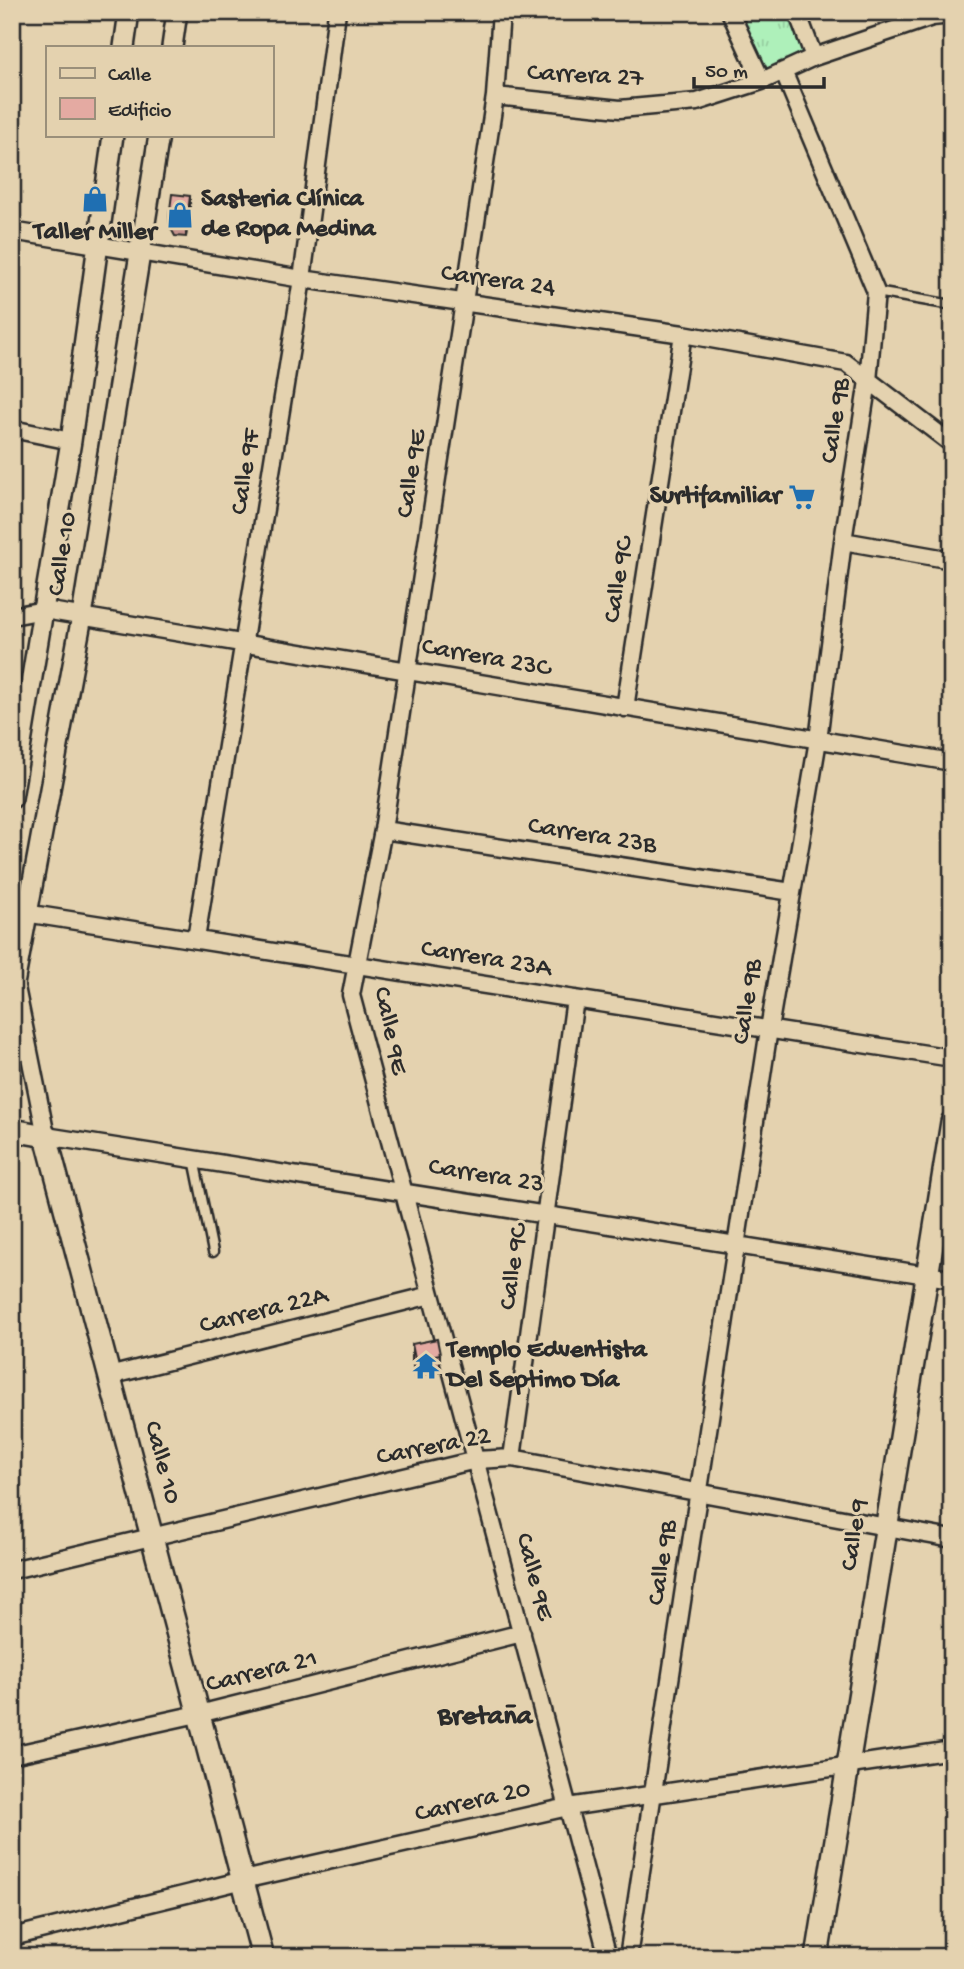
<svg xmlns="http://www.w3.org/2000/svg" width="964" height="1969" font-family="'Gochi Hand',sans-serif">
<defs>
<pattern id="grass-tufts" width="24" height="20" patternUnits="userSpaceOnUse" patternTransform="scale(1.75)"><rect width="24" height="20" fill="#aef0ba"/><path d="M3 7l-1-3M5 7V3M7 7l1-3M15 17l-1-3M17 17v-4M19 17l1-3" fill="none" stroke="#96cea0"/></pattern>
</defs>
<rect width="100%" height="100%" fill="#e4d2af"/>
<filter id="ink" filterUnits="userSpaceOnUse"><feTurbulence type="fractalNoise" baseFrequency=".0143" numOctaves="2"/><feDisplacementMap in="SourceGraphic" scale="14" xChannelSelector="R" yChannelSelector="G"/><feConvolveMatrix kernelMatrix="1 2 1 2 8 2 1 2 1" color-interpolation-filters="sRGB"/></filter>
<g filter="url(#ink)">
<path fill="url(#grass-tufts)" stroke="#6c8e72" stroke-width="2" d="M 730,12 L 797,12 L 814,57 L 762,81 Z"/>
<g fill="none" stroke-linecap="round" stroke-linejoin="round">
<g stroke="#2b2b2b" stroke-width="13">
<path id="service" d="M 876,292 L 952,305
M 194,1159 L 213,1252"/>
</g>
<g stroke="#2b2b2b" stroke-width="21">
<path id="minor" d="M 501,12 L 495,96 L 464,302 L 383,830 L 351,995 L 608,1957
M 730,12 L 762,81
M 797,12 L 814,57
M 495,96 L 620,109 L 697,102 L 762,81 L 814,57 L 932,17 L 952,15
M 12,231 L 302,279 L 683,334 L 846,363 L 952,444
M 12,429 L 71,441
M 843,541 L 952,560
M 12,616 L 44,610 L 952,762
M 625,708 L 683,334
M 383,830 L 792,892
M 12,911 L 952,1058
M 196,939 L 302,279 L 337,12
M 15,982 L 46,1136 L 952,1279
M 109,1376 L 431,1295
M 512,1458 L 575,999
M 12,1570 L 476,1460 L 512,1458 L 952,1539
M 12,1755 L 211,1711 L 522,1633
M 12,1937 L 256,1877 L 568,1807 L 952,1750
M 628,1957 L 769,1029 L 818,740 L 843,541 L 868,381 L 876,292 L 783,71"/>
</g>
<g stroke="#2b2b2b" stroke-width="24">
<path id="tertiary" d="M 124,47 L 129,12
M 172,47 L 177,12
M 12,798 L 71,441 L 113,135
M 12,995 L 82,616 L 159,135"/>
</g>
<g stroke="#2b2b2b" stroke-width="26">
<path id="secondary" d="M 12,1130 L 46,1136 L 263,1957
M 817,1957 L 952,1122"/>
</g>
<use href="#service" stroke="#e4d2af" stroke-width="8"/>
<use href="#minor" stroke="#e4d2af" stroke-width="16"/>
<use href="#tertiary" stroke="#e4d2af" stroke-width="19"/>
<use href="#secondary" stroke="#e4d2af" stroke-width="21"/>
</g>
<path fill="#c4928b" stroke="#2b2b2b" stroke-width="2" d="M 190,205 L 186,237 L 175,236 L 169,225 L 169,217 Z
M 412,1344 L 440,1354 L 440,1371 L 415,1376 L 412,1361 Z"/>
<path fill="#a07771" stroke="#2b2b2b" stroke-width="2" d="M 190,196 L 190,205 L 186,237 L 186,229 Z"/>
<path fill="#e4aaa2" stroke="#2b2b2b" stroke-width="2" d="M 172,194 L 190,196 L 186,229 L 175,227 L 169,217 Z
M 437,1339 L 440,1354 L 415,1359 L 412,1344 Z"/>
</g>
<defs>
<g id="shop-bare" transform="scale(2.1)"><path d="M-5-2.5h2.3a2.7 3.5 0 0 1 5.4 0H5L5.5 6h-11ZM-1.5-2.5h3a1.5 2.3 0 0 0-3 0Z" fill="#1f6fb2" stroke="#e4d2af" stroke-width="2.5" paint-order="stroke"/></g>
<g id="supermarket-bare" transform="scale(2.1)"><path d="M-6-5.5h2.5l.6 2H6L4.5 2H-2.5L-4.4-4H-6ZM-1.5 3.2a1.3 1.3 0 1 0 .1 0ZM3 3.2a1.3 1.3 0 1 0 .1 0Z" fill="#1f6fb2" stroke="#e4d2af" stroke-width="2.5" paint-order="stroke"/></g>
<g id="temple-bare" transform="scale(2.1)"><path d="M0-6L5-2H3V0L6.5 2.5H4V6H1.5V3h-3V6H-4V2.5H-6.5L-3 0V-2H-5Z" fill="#1f6fb2" stroke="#e4d2af" stroke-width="2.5" paint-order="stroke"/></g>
</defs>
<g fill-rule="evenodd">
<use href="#shop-bare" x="95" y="199"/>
<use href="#shop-bare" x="180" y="215"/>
<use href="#supermarket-bare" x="802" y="497"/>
<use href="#temple-bare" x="426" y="1366"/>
</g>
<g text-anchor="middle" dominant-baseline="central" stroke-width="6" stroke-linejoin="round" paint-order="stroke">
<g font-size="26" fill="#2b2b2b" stroke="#e4d2af">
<text transform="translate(585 77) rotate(3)">Carrera 27</text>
<text transform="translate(498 282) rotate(8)">Carrera 24</text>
<text transform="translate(837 421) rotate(-81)">Calle 9B</text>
<text transform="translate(247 472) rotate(-81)">Calle 9F</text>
<text transform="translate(413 474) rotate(-81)">Calle 9E</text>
<text transform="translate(64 554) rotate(-81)">Calle 10</text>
<text transform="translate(620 580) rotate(-81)">Calle 9C</text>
<text transform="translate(486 659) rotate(10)">Carrera 23C</text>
<text transform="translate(592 837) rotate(9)">Carrera 23B</text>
<text transform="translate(486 960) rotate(9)">Carrera 23A</text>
<text transform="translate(749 1002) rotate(-81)">Calle 9B</text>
<text transform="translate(389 1031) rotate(78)">Calle 9E</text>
<text transform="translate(486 1177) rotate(9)">Carrera 23</text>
<text transform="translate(515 1267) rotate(-82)">Calle 9C</text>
<text transform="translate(264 1312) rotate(-14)">Carrera 22A</text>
<text transform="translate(434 1448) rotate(-11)">Carrera 22</text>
<text transform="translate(161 1463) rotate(75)">Calle 10</text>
<text transform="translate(856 1535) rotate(-81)">Calle 9</text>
<text transform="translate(664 1563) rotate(-81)">Calle 9B</text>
<text transform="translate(533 1577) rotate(75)">Calle 9E</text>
<text transform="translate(262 1673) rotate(-14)">Carrera 21</text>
<text transform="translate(473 1803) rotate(-13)">Carrera 20</text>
</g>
<g font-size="26" font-weight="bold" fill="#2b2b2b" stroke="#e4d2af" text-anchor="start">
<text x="201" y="200">Sasteria Clínica<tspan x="201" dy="30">de Ropa Medina</tspan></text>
<text x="95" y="233" text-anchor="middle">Taller Miller</text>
<text x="781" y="497" text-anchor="end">Surtifamiliar</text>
<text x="447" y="1351">Templo Edventista<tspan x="447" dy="30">Del Septimo Día</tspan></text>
</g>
<g font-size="28" font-weight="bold" fill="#2b2b2b" stroke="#e4d2af">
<text x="485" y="1717">Bretaña</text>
</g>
</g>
<rect width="964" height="1969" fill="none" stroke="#e4d2af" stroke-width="42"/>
<rect x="21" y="21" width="922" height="1927" fill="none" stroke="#2b2b2b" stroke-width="2.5" filter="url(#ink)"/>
<rect x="46" y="46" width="228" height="91" fill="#e4d2af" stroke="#9a8f7a" stroke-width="2"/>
<rect x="60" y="68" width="35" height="10" fill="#e4d2af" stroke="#9a8f7a" stroke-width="2"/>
<text x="108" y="80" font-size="21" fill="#2b2b2b">Calle</text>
<rect x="60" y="98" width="35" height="21" fill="#e4aaa2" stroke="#9a8f7a" stroke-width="2"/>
<text x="108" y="116" font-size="21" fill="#2b2b2b">Edificio</text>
<path d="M694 77v10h130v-10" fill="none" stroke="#2b2b2b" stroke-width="3.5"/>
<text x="705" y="77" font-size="21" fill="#2b2b2b" stroke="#e4d2af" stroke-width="5" paint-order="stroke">50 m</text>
</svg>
